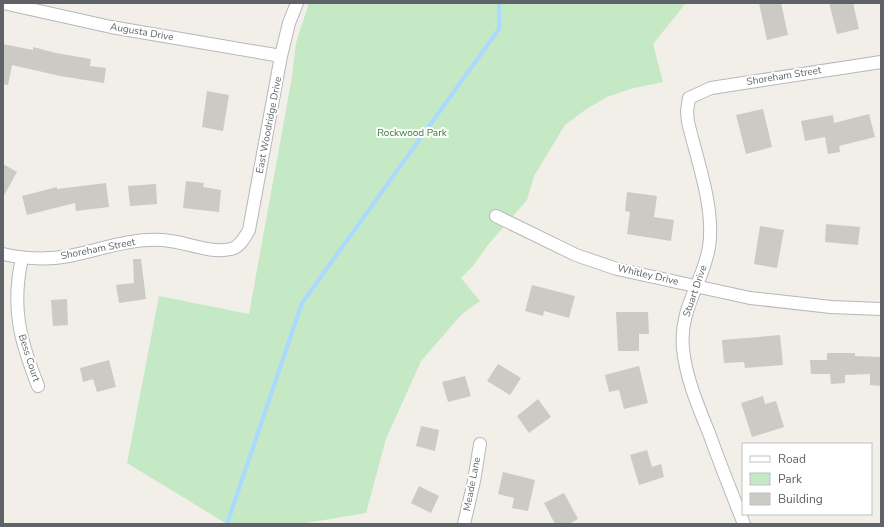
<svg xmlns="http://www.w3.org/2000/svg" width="884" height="527" font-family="'Nunito Sans',sans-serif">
<rect width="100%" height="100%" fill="#f1efe8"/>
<path fill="#c5e8c5" d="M 309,3 L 686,3 L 653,44 L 663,82 L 630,89 L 607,97 L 585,110 L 565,125 L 534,176 L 527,200 L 488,245 L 473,266 L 461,278 L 480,301 L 461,315 L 421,361 L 386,439 L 366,513 L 300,524 L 227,524 L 127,463 L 159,296 L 249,314 L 292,77 L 296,43 Z"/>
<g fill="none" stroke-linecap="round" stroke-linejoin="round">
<path stroke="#aadaff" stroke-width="4" d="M 227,524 L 302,303 L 499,29 L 499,3"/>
</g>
<path fill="#cccac5" d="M 759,3 L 781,3 L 788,35 L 767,40 Z
M 829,3 L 853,3 L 859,29 L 837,34 Z
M 3,44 L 33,50 L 33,47 L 56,53 L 91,59 L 90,66 L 106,68 L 104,83 L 60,76 L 12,65 L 8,85 L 3,84 Z
M 207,91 L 229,95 L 223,131 L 202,127 Z
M 763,109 L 772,147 L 746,154 L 736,115 Z
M 869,114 L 875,137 L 839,146 L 840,152 L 828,154 L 825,137 L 805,141 L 801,121 L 833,115 L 834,123 Z
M 3,164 L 17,172 L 3,197 Z
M 186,181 L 204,183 L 203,187 L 221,190 L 219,212 L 183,208 Z
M 106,183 L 109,207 L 76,211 L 75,203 L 27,215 L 22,196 L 57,187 L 57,189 Z
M 156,184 L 157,204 L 130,206 L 128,186 Z
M 627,192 L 657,196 L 654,217 L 674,220 L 671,241 L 627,234 L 630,212 L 625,211 Z
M 826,224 L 860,227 L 858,245 L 825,242 Z
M 760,226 L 784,230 L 777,268 L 754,264 Z
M 133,259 L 141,259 L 146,299 L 119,303 L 116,285 L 134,283 Z
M 532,285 L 575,296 L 569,318 L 544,311 L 543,316 L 525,311 Z
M 67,299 L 68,325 L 53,326 L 51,300 Z
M 616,312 L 648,312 L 649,334 L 639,334 L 639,351 L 618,351 Z
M 780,335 L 783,365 L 745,368 L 744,362 L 724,363 L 722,340 Z
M 827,353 L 855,353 L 855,356 L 881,357 L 881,386 L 870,385 L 870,374 L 845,375 L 845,383 L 831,384 L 830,374 L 811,374 L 810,360 L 827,360 Z
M 109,360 L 116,387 L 97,392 L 93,379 L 83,382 L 80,368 Z
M 498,364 L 521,378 L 510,395 L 487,381 Z
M 639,366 L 648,403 L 624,409 L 619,390 L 609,392 L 605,375 Z
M 465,376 L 471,396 L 448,402 L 442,382 Z
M 763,396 L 765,404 L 776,401 L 784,427 L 752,437 L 741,403 Z
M 538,399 L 551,417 L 529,433 L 517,416 Z
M 421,426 L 439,430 L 435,451 L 416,446 Z
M 647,450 L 652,467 L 661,464 L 664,477 L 639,485 L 630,455 Z
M 503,472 L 535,480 L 528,511 L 512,508 L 514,498 L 498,494 Z
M 419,486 L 439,496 L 431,513 L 411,503 Z
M 564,493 L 578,519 L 569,524 L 555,524 L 544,503 Z"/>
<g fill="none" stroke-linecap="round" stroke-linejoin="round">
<g stroke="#b5b8bc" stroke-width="14">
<path id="street" d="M 3,3 L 111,27 L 281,56
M 496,216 L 576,255 L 617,269 L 750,298 L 831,307 L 881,309
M 3,254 C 25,259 47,260 69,256 C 100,250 130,238 162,240 C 185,241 208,254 231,249 C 240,247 245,237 249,230 L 281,56 L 289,23 L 297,3
M 22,258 C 11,308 20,340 38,386
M 464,524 L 474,481 L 480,444
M 744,524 C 732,494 720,464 709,433 C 698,406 686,378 683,349 C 679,307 703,284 709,247 C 715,208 697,160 688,122 L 687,111 L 689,98 L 711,88 L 881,62"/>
</g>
<use href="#street" stroke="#fff" stroke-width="12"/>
</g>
<g text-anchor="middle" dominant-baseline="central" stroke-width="4" stroke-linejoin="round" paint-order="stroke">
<g font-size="10" fill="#5f6368" stroke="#fff">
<text transform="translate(142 32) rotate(10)">Augusta Drive</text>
<text transform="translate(784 76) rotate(-9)">Shoreham Street</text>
<text transform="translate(269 125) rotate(-79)">East Woodridge Drive</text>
<text transform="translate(98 249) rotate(-11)">Shoreham Street</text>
<text transform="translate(648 275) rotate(13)">Whitley Drive</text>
<text transform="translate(695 291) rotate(-71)">Stuart Drive</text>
<text transform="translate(29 358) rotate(72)">Bess Court</text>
<text transform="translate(472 484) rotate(-79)">Meade Lane</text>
</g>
<g font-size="10" fill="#348238" stroke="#fff">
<text x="412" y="133">Rockwood Park</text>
</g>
</g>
<rect width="884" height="527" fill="none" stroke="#5f6368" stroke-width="8"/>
<rect x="742" y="443" width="130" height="72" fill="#ffffff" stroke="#bfc1c3"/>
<rect x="750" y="456" width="20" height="6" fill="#ffffff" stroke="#bfc1c3"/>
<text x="778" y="463" font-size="12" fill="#5f6368">Road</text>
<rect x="750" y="473" width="20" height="12" fill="#c5e8c5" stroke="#bfc1c3"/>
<text x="778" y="483" font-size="12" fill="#5f6368">Park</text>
<rect x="750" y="493" width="20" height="12" fill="#cccac5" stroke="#bfc1c3"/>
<text x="778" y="503" font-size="12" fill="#5f6368">Building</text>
</svg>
